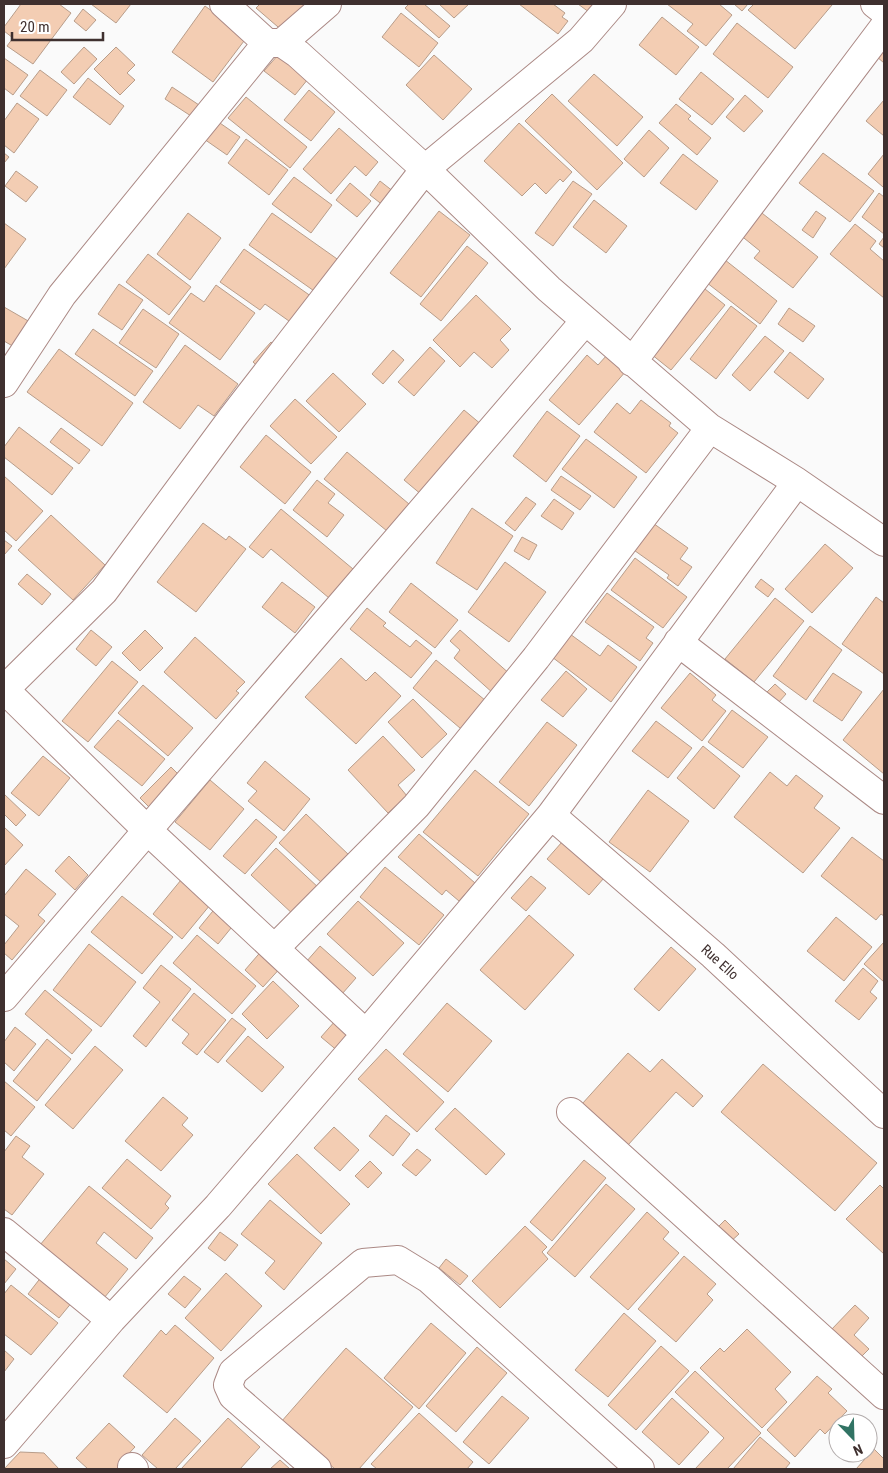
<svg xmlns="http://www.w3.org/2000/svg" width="888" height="1473" font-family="'Roboto Condensed',sans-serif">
<rect width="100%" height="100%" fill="#fafafa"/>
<path fill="#f3cdb3" stroke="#b89d8a" d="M 21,4 L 59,4 L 71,13 L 33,64 L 7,46 L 13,38 L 4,31 L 4,27 Z
M 91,4 L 131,4 L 116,23 Z
M 260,4 L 311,4 L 285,33 L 256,8 Z
M 409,4 L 424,4 L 450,26 L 439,38 L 405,8 Z
M 439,4 L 469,4 L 454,18 Z
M 519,4 L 553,4 L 565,13 L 562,17 L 568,21 L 558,34 Z
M 578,4 L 601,4 L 593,15 Z
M 667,4 L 719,4 L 732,15 L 706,46 L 687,31 L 693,24 Z
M 734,4 L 748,4 L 742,11 Z
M 754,4 L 831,4 L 832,5 L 795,49 L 748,10 Z
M 205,6 L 247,37 L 213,82 L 172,52 Z
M 83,9 L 96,20 L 86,31 L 74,21 Z
M 401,13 L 438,43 L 419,67 L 382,37 Z
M 662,17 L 699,47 L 676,75 L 639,45 Z
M 737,23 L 793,67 L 768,98 L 713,54 Z
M 884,45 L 884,63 L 876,56 Z
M 84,47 L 97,59 L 74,84 L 61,72 Z
M 116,47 L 135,65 L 127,73 L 135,80 L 120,95 L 94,69 Z
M 278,55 L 308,79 L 295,95 L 264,71 Z
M 434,55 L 472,89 L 443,120 L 406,85 Z
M 4,58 L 28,75 L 13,95 L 4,88 Z
M 40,70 L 67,90 L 47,116 L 20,96 Z
M 701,72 L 734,99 L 712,125 L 679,99 Z
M 594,74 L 643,117 L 617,146 L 568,101 Z
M 88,78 L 124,106 L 110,125 L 73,97 Z
M 172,87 L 199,105 L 191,116 L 165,99 Z
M 309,90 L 335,112 L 311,141 L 284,120 Z
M 552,94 L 623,163 L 597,190 L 525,121 Z
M 745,95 L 763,111 L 744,132 L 726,117 Z
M 246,97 L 307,147 L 290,168 L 228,118 Z
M 884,100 L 884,136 L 866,121 Z
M 17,103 L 39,119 L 14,153 L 4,145 L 4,121 Z
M 676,104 L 691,116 L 688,119 L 711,138 L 697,155 L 659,123 Z
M 217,121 L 240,137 L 227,155 L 204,139 Z
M 519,123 L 572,172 L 563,182 L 560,179 L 546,194 L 535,183 L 522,196 L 484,161 Z
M 339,128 L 378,162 L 366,176 L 355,166 L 331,194 L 303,169 Z
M 649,130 L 669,148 L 644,177 L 624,159 Z
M 246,139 L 288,170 L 269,195 L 228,163 Z
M 4,153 L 9,157 L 4,163 Z
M 823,153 L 874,191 L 850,222 L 799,183 Z
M 683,154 L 718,181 L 696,210 L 660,183 Z
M 884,154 L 884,185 L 883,187 L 868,174 Z
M 16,171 L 38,187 L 26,202 L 5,186 Z
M 294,177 L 332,205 L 311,233 L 272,204 Z
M 380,181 L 394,192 L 384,206 L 370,195 Z
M 573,181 L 592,194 L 553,246 L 535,233 Z
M 350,183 L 371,201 L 357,217 L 336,200 Z
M 879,193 L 884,197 L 884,234 L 862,217 Z
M 594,200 L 627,226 L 606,253 L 573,227 Z
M 758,210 L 818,257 L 793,288 L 754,258 L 760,251 L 739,234 Z
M 439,211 L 470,235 L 421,297 L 390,273 Z
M 816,211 L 826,218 L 813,238 L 802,230 Z
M 188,213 L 221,238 L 190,280 L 157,254 Z
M 272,213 L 340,261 L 317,293 L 249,245 Z
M 4,223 L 26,239 L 4,269 Z
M 855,224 L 876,241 L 870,249 L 884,261 L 884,298 L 830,254 Z
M 884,237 L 884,248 L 879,244 Z
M 467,246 L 488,263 L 441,321 L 420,304 Z
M 244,249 L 315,299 L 296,326 L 265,304 L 260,310 L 220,282 Z
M 148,254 L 191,287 L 169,315 L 126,282 Z
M 720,256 L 777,301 L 760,324 L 702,279 Z
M 119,284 L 143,300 L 122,330 L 98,314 Z
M 216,285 L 255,313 L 220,360 L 169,323 L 191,293 L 204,302 Z
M 700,285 L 725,305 L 671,370 L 646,350 Z
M 476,295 L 511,329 L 500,340 L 509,350 L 492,368 L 474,352 L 460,367 L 433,340 Z
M 731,306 L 757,326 L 716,379 L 690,359 Z
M 4,307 L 30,322 L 16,348 L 4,341 Z
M 789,308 L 815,326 L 803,342 L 778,324 Z
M 143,309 L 179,334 L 156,368 L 119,343 Z
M 93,329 L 153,371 L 135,396 L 75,354 Z
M 765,336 L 784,351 L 750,391 L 732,375 Z
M 271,342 L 280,350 L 263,371 L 253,362 Z
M 185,345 L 238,384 L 214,416 L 198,405 L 180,429 L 143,402 Z
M 430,347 L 445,361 L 414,396 L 398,382 Z
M 59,349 L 133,403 L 102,446 L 27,392 Z
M 393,350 L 404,360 L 383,384 L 372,374 Z
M 790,352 L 824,379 L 808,399 L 774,372 Z
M 587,355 L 598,365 L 607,355 L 626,371 L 579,425 L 549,400 Z
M 333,373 L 366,404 L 339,432 L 306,401 Z
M 295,399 L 337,437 L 311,464 L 270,426 Z
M 641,400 L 671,423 L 669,426 L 678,433 L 646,473 L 594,432 L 617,403 L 630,414 Z
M 464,410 L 482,425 L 422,495 L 404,480 Z
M 547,411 L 580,436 L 546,482 L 513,456 Z
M 19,427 L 73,468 L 52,495 L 4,457 L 4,447 Z
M 61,428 L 90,450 L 79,464 L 50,442 Z
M 266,435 L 311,472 L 285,504 L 240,467 Z
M 586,439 L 637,477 L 614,508 L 562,469 Z
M 347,452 L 409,504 L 387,531 L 324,479 Z
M 4,476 L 43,511 L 16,541 L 4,530 Z
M 561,476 L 591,496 L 580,510 L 551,490 Z
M 317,480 L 335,494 L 328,503 L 344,515 L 327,537 L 293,510 Z
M 526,497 L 536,504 L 515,531 L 505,523 Z
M 554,499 L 574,513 L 562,530 L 541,516 Z
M 472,508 L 513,536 L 477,590 L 436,563 Z
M 281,509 L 353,569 L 329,598 L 271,549 L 263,558 L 249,547 Z
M 51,515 L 105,565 L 73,600 L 18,550 Z
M 650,521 L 688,548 L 680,559 L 692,567 L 678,586 L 667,578 L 669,575 L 631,548 Z
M 203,523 L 226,540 L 229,536 L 246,549 L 196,612 L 157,582 Z
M 522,537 L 537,545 L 529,560 L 514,551 Z
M 4,540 L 12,546 L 4,555 Z
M 825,544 L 853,568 L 812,613 L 785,589 Z
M 635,558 L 687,597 L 663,628 L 611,590 Z
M 505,562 L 546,592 L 509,642 L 468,612 Z
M 27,574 L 51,594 L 42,605 L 18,584 Z
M 761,579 L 774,589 L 768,597 L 755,587 Z
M 282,582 L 315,607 L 295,633 L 262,607 Z
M 411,583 L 458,620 L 435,648 L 389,612 Z
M 607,593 L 654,627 L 646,638 L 653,643 L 640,661 L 585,622 Z
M 876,597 L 884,603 L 884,674 L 842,644 Z
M 775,598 L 804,621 L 754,682 L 725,659 Z
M 367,608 L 386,623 L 383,626 L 410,647 L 416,640 L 432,653 L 411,678 L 350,629 Z
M 810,626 L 842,650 L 806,700 L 773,676 Z
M 91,630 L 112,647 L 96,666 L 76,649 Z
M 145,630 L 163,648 L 140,671 L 122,653 Z
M 460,630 L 511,675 L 494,694 L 454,658 L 460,650 L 450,641 Z
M 570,634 L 600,656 L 608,645 L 637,667 L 611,702 L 552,657 Z
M 195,637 L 245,682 L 236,691 L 239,693 L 216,719 L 164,672 Z
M 341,658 L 366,681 L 375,672 L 401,696 L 356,744 L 305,697 Z
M 436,660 L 491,705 L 467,734 L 413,688 Z
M 112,661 L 138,682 L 88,742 L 62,721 Z
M 566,671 L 587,689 L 563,717 L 541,700 Z
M 690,673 L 716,695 L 712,700 L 726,711 L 702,741 L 661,708 Z
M 833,673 L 862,692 L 842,721 L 813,701 Z
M 775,684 L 786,694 L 779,702 L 767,692 Z
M 143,685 L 193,728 L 168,756 L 118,713 Z
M 884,689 L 884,774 L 843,740 Z
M 413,699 L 447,734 L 422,758 L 388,722 Z
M 732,710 L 768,737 L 743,768 L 708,742 Z
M 118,720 L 165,759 L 142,786 L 94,747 Z
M 656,721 L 692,748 L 668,778 L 632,751 Z
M 547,722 L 577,745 L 529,806 L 499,782 Z
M 383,736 L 415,770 L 398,785 L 407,796 L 388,813 L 348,770 Z
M 703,746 L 740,776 L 714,809 L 677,778 Z
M 43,756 L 70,778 L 39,816 L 11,793 Z
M 265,761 L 310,799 L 284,831 L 248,801 L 257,791 L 247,783 Z
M 171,767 L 183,779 L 152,810 L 140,798 Z
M 475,770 L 529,814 L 478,876 L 423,832 Z
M 770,772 L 787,786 L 796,775 L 823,796 L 814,808 L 840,828 L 803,873 L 734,817 Z
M 210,780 L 244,809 L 210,850 L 175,822 Z
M 648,790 L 689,821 L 650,872 L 609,842 Z
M 4,794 L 26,815 L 16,826 L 4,814 Z
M 306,814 L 350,856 L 323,884 L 279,843 Z
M 256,819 L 277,837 L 245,874 L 223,856 Z
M 4,827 L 23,845 L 4,866 Z
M 419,834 L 475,883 L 459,901 L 446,890 L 442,895 L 398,857 Z
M 852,837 L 884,861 L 884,916 L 881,914 L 876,920 L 821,876 Z
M 562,842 L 604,878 L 589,895 L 547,859 Z
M 276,848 L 320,889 L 295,916 L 251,875 Z
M 69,856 L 88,875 L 75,890 L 55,871 Z
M 385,867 L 444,915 L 419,945 L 360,897 Z
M 26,869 L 56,894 L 38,915 L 45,921 L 12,960 L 4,953 L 4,945 L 19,926 L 4,914 L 4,896 Z
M 531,876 L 546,888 L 526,911 L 511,898 Z
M 181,880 L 210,905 L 182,939 L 153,914 Z
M 122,896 L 173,937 L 142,974 L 91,932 Z
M 358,901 L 404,943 L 373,976 L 327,934 Z
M 217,906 L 236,922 L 218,944 L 199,928 Z
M 529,915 L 574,955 L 525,1010 L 480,970 Z
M 836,917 L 872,947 L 844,981 L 807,951 Z
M 197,935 L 256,986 L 232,1014 L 173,963 Z
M 884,942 L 884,982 L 864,964 Z
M 89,944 L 136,982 L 101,1027 L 53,990 Z
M 320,946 L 356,978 L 342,994 L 306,962 Z
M 671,947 L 696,969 L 659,1011 L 634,989 Z
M 264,948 L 283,965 L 263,987 L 245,970 Z
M 161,965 L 191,989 L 146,1047 L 133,1036 L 160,1002 L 143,988 Z
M 863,968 L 878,981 L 870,992 L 877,998 L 859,1020 L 835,1001 Z
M 273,981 L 299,1006 L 267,1039 L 242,1014 Z
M 45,990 L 92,1030 L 72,1054 L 25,1014 Z
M 194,993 L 226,1020 L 197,1055 L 182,1043 L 189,1034 L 172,1020 Z
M 447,1003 L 492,1041 L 448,1092 L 403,1054 Z
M 232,1018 L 246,1029 L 218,1063 L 204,1052 Z
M 336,1020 L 354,1035 L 339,1052 L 321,1037 Z
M 15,1027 L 36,1044 L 14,1071 L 4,1062 L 4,1042 Z
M 248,1036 L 284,1067 L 262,1092 L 226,1061 Z
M 47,1039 L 71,1059 L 37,1101 L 13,1081 Z
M 95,1046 L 123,1070 L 73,1129 L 45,1105 Z
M 386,1049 L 444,1102 L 417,1132 L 358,1079 Z
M 628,1053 L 650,1072 L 662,1059 L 703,1096 L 693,1107 L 676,1092 L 628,1145 L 582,1104 Z
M 763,1064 L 877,1163 L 835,1211 L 721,1112 Z
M 4,1081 L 35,1107 L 11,1136 L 4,1130 Z
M 163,1097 L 188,1118 L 182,1125 L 193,1135 L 161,1171 L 125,1141 Z
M 455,1108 L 505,1154 L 486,1175 L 435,1129 Z
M 386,1115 L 410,1134 L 393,1156 L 369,1136 Z
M 334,1127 L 359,1150 L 340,1171 L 314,1148 Z
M 16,1136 L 30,1146 L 22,1157 L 44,1174 L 12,1215 L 4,1209 L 4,1152 Z
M 417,1149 L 431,1160 L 416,1176 L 402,1165 Z
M 297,1154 L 350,1204 L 321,1234 L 268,1184 Z
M 127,1159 L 171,1196 L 165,1204 L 169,1208 L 151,1229 L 102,1188 Z
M 584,1160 L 606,1178 L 552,1241 L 530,1222 Z
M 370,1161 L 382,1173 L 368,1188 L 355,1176 Z
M 606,1184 L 635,1209 L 575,1277 L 547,1253 Z
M 880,1185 L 884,1189 L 884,1254 L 846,1219 Z
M 89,1186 L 153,1238 L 136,1259 L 104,1232 L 96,1243 L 128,1269 L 104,1298 L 40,1245 Z
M 270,1200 L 322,1243 L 284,1290 L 265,1273 L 275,1261 L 241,1234 Z
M 647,1212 L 669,1232 L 663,1239 L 679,1253 L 628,1310 L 590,1277 Z
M 725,1220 L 739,1234 L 729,1243 L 715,1230 Z
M 525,1226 L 547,1247 L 542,1252 L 548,1259 L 500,1308 L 472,1281 Z
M 220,1232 L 238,1245 L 225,1261 L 208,1248 Z
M 684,1256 L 716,1284 L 707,1294 L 713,1300 L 676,1342 L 638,1309 Z
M 4,1259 L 16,1269 L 4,1284 Z
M 446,1259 L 468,1276 L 460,1285 L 439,1268 Z
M 226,1273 L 262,1306 L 221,1351 L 185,1318 Z
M 42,1276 L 73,1301 L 59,1318 L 28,1294 Z
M 184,1276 L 201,1289 L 185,1308 L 168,1294 Z
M 11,1285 L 58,1323 L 31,1355 L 4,1334 L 4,1294 Z
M 855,1305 L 869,1318 L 854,1335 L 869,1349 L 861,1357 L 831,1330 Z
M 624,1313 L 656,1341 L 608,1397 L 575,1370 Z
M 431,1323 L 466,1353 L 419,1409 L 384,1378 Z
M 175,1325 L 214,1358 L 167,1413 L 123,1376 L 161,1330 L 166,1335 Z
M 747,1329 L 791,1372 L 775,1389 L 787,1402 L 762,1428 L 700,1368 L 720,1348 L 724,1352 Z
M 661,1346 L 689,1371 L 636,1430 L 608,1405 Z
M 477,1347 L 507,1373 L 456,1432 L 426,1406 Z
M 346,1348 L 413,1407 L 359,1469 L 335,1469 L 281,1422 Z
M 4,1350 L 14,1359 L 4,1372 Z
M 695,1371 L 761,1433 L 727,1469 L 695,1469 L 724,1438 L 675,1392 Z
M 817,1376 L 832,1389 L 828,1393 L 847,1411 L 825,1434 L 820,1429 L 795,1457 L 767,1430 Z
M 502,1396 L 529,1418 L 489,1464 L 463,1442 Z
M 672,1398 L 709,1432 L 679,1465 L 642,1432 Z
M 419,1413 L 473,1462 L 467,1469 L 377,1469 L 371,1464 Z
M 175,1418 L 201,1441 L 175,1469 L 158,1469 L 142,1455 Z
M 228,1418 L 260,1447 L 240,1469 L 181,1469 Z
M 109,1423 L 135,1447 L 117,1466 L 121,1469 L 88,1469 L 76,1458 Z
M 760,1437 L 790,1463 L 785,1469 L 733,1469 Z
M 874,1449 L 884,1459 L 884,1469 L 856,1469 Z
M 20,1452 L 44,1453 L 59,1469 L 4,1469 Z
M 280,1460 L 290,1469 L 270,1469 Z"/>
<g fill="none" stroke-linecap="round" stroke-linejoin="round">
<g stroke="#ab8985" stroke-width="30">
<path id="minor" d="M 224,4 L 267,43 L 282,43 L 298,54 L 425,169 L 549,289 L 710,428 L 797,482 L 884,542
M 875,4 L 884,11
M 282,43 L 327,4
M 632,362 L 884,27
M 4,383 L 62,295 L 267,43
M 678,642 L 884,800
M 4,689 L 147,830 L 366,1034
M 4,690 L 104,591 L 232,418 L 425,169 L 581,40 L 612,4
M 551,815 L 713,955 L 884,1114
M 275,948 L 416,806 L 536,658 L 710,428
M 4,997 L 585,321
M 571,1112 L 884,1395
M 4,1232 L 111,1320
M 4,1444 L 111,1320 L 218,1206 L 366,1034 L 551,815 L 797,482
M 132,1467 L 134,1469
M 317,1469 L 233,1396 L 228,1385 L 233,1372 L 363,1263 L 398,1260 L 429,1279 L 640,1469"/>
</g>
<use href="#minor" stroke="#fff" stroke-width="28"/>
</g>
<g text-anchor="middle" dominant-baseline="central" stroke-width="4" stroke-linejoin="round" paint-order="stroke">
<g font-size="14" fill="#3f302f" stroke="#fff">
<text transform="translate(720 962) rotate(42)">Rue Ello</text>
</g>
</g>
<rect width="888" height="1473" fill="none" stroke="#3f302f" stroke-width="10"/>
<g transform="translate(853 1438) rotate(157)"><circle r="24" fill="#ffffff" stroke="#b2acac"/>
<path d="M0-4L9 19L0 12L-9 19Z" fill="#317364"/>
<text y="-8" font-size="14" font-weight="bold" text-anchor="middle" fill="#3f302f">N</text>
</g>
<path d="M12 32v8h91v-8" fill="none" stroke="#3f302f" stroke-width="2.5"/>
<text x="20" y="32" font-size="15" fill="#3f302f" stroke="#ffffff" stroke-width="4" paint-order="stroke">20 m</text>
</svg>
